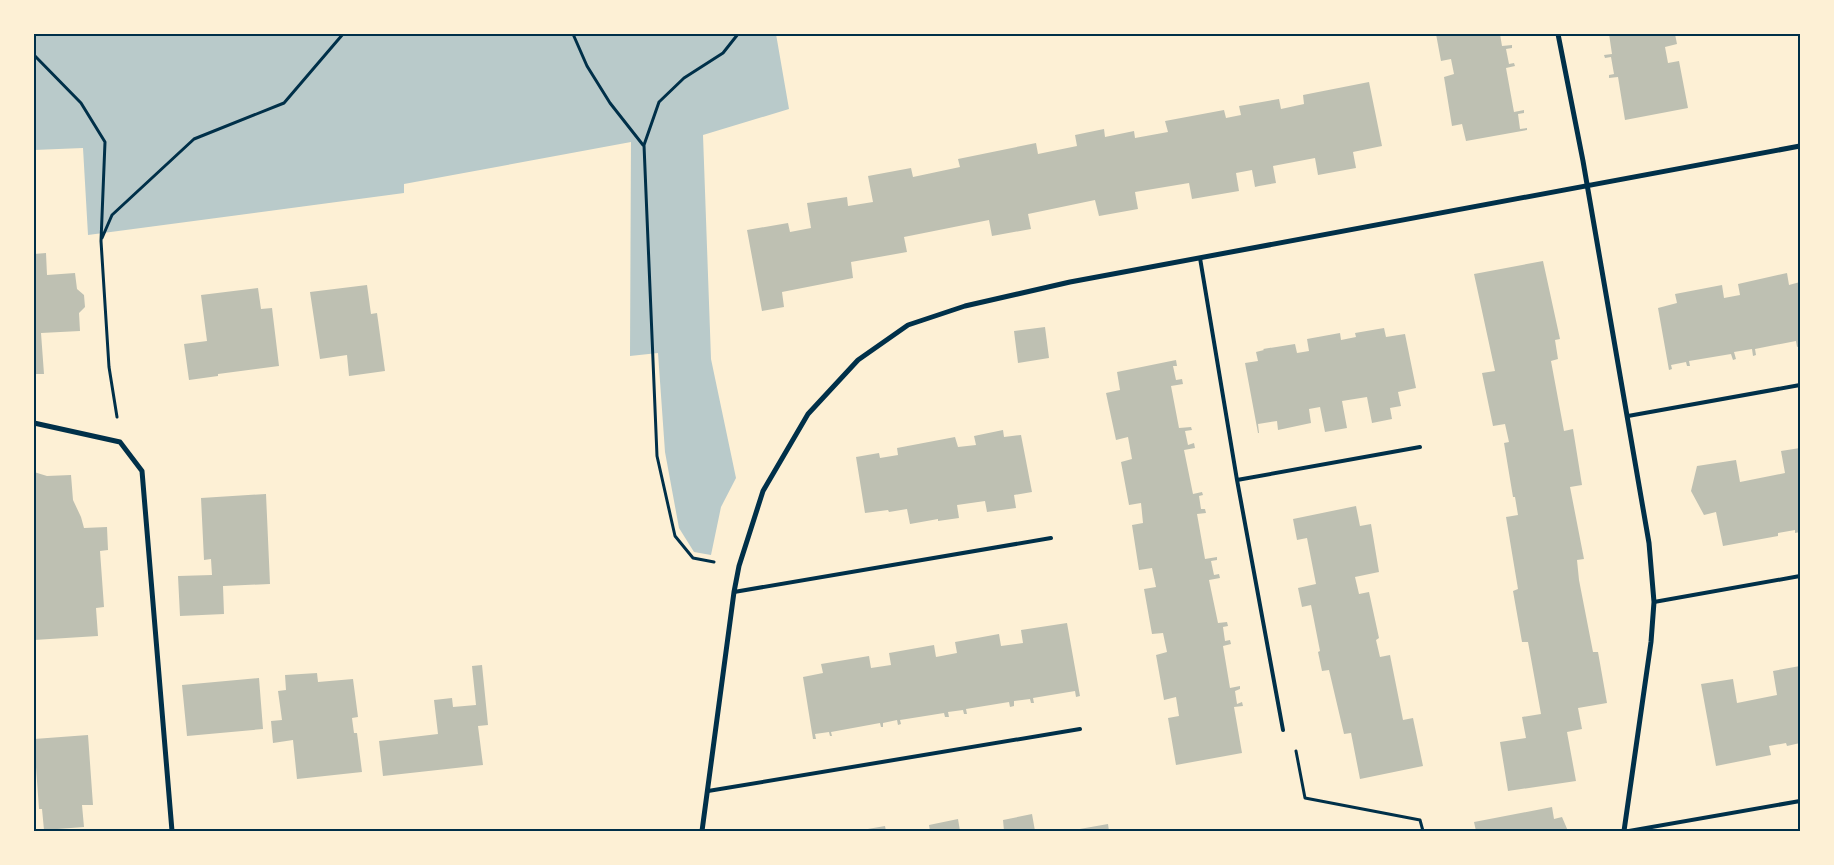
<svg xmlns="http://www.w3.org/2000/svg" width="1834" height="865" font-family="'Open Sans',sans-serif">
<rect width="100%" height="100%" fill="#fdf0d5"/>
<path fill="#b9caca" d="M 34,34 L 776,34 L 789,109 L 703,135 L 711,359 L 736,478 L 721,507 L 711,555 L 694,552 L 679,528 L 665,452 L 658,353 L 630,356 L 631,142 L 404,184 L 404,193 L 88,235 L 83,148 L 34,150 Z"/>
<path fill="#bec0b2" d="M 1436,34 L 1500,34 L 1502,46 L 1512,45 L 1512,48 L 1506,49 L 1509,64 L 1514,63 L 1515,66 L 1506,68 L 1514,112 L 1524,110 L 1524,113 L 1518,114 L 1520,129 L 1527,128 L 1527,130 L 1466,141 L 1462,124 L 1452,126 L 1444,77 L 1454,74 L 1451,59 L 1441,61 Z
M 1609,34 L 1675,34 L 1677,44 L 1665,47 L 1668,63 L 1679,61 L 1688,108 L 1625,120 L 1618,77 L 1609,78 L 1609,75 L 1614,74 L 1611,57 L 1605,58 L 1604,55 L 1612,54 Z
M 1369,82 L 1382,146 L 1353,152 L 1356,168 L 1318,175 L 1315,158 L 1273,166 L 1276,183 L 1259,186 L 1255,187 L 1252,170 L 1236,173 L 1239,191 L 1192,199 L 1189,183 L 1135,192 L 1138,209 L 1099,216 L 1095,200 L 1028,214 L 1031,229 L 992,236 L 989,220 L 904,237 L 907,252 L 851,262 L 853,278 L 782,292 L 784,307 L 762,311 L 747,230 L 788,223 L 790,232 L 811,228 L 807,203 L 847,197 L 848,206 L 873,202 L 868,176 L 911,168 L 913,177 L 960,167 L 958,159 L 1036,143 L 1038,154 L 1077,146 L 1075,135 L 1104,129 L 1105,137 L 1134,131 L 1135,138 L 1168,132 L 1165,121 L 1224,110 L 1226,118 L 1241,115 L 1239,106 L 1279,99 L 1281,109 L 1304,104 L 1303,95 Z
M 46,253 L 47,275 L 75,273 L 77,289 L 84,295 L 85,307 L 79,313 L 80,331 L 41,333 L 44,374 L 34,374 L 34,254 Z
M 1543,261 L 1560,339 L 1555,340 L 1558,359 L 1551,361 L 1564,431 L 1573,429 L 1582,485 L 1570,487 L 1584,559 L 1577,560 L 1579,580 L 1593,652 L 1598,652 L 1607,703 L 1578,708 L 1582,729 L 1567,732 L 1576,781 L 1508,791 L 1500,742 L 1526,738 L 1522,717 L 1541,714 L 1528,642 L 1522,642 L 1513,591 L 1518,589 L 1506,517 L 1518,515 L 1515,497 L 1513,497 L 1504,443 L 1509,442 L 1505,424 L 1493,426 L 1482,373 L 1495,371 L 1474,274 Z
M 1787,273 L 1789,285 L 1800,282 L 1800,346 L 1797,347 L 1796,341 L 1755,349 L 1756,355 L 1753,356 L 1752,349 L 1734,352 L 1736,359 L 1733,360 L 1731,354 L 1689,361 L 1690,366 L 1687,366 L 1686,362 L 1671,365 L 1672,369 L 1669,370 L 1658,308 L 1677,303 L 1675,294 L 1722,285 L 1724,298 L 1740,295 L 1738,284 Z
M 367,285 L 371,314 L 377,313 L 385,371 L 349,376 L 347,355 L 320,359 L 310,292 Z
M 258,288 L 261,309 L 272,308 L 279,366 L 218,374 L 218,376 L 189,380 L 184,344 L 207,341 L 201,295 Z
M 1045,327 L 1049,358 L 1018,363 L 1014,331 Z
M 1384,328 L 1386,337 L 1405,334 L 1416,388 L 1398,392 L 1401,406 L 1390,408 L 1392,419 L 1372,423 L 1367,397 L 1342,401 L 1347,428 L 1325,432 L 1320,407 L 1309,409 L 1311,423 L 1278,430 L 1277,421 L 1258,424 L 1259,433 L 1258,433 L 1245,363 L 1258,361 L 1256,352 L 1264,350 L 1263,349 L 1295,344 L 1297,353 L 1309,351 L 1307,339 L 1340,333 L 1341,340 L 1356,337 L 1355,333 Z
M 1176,360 L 1177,366 L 1173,366 L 1176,380 L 1182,379 L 1183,384 L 1171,386 L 1179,428 L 1191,427 L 1192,430 L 1185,431 L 1188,445 L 1194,443 L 1195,448 L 1184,450 L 1193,494 L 1202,492 L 1203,495 L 1199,496 L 1201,509 L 1205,509 L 1206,513 L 1197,514 L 1205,559 L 1217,557 L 1217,560 L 1211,561 L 1214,575 L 1219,574 L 1220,578 L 1209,580 L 1218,623 L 1227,622 L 1228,626 L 1223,627 L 1225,641 L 1230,640 L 1231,644 L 1223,646 L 1230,688 L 1240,686 L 1240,689 L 1235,691 L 1237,704 L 1242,702 L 1243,706 L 1234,707 L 1242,753 L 1176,765 L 1168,718 L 1179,716 L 1176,697 L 1164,700 L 1156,655 L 1167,652 L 1163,633 L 1152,634 L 1144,589 L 1156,587 L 1152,568 L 1139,570 L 1132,525 L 1143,523 L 1141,503 L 1129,505 L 1121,462 L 1132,459 L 1128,437 L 1116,440 L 1106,393 L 1120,390 L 1117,372 Z
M 1003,430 L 1004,437 L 1021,435 L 1032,492 L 1014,495 L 1016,508 L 987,512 L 985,501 L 957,505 L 959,518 L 938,521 L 938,519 L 910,524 L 907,509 L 889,512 L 888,510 L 865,513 L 856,457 L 879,453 L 880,458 L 898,455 L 897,448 L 955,437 L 958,447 L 976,445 L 974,436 Z
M 1800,448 L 1800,532 L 1795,533 L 1795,530 L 1778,533 L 1778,536 L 1723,546 L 1716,512 L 1704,515 L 1691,491 L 1697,466 L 1736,460 L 1740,482 L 1785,473 L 1781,451 Z
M 34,472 L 47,476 L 71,475 L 73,500 L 81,517 L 84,528 L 107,527 L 108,550 L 100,551 L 104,607 L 96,608 L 98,636 L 34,640 Z
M 266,494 L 270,584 L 223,586 L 224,614 L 180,616 L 178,576 L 212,575 L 211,559 L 204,560 L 201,498 Z
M 1356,506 L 1360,526 L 1371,524 L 1379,572 L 1355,577 L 1359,594 L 1369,592 L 1379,638 L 1376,640 L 1380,657 L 1390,655 L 1403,720 L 1413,718 L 1423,766 L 1360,779 L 1351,733 L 1344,734 L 1329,670 L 1322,671 L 1318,652 L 1320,651 L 1311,605 L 1302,607 L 1298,588 L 1316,584 L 1307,538 L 1297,540 L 1293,519 Z
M 1067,623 L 1080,696 L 1076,697 L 1075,691 L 1033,698 L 1034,703 L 1031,703 L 1030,699 L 1014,701 L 1014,706 L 1010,707 L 1009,702 L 966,709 L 967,714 L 964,714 L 963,710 L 948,712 L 949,717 L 945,717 L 944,713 L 900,720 L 901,724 L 898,725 L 897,720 L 883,723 L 883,727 L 881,727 L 880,723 L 831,732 L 832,736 L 830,736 L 829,732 L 815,734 L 816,739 L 813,739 L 803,677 L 823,673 L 821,664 L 869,656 L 871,668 L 891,665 L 889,653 L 934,645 L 936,657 L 957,653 L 955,642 L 999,634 L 1001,646 L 1023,643 L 1021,630 Z
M 482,665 L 488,725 L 478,726 L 483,765 L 383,776 L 379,741 L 438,734 L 434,700 L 452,698 L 453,707 L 476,705 L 472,666 Z
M 1800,666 L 1800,743 L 1787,746 L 1786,743 L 1769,746 L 1771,755 L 1716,766 L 1701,684 L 1733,679 L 1737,703 L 1777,695 L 1773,671 Z
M 317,673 L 318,682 L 353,679 L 358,717 L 352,718 L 354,733 L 357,733 L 362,772 L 297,779 L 293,740 L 273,743 L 271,721 L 282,720 L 278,691 L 286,690 L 285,675 Z
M 259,678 L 263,729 L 187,736 L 182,685 Z
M 88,735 L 93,805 L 82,805 L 84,827 L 44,830 L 42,809 L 39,809 L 34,739 Z
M 1552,807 L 1554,819 L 1562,817 L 1568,831 L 1476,831 L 1474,822 Z
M 1032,814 L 1035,831 L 1004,831 L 1003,820 Z
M 958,819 L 960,831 L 930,831 L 929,825 Z
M 1108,824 L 1109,831 L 1074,831 L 1074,830 Z
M 885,826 L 886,831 L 862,831 L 862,830 Z"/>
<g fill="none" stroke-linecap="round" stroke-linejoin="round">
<path stroke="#003049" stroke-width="3" d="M 573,34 L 587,66 L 610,103 L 643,145
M 34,55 L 81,103 L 105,142 L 101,241 L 109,367 L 117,417
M 102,238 L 112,215 L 194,139 L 284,103 L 343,34
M 714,562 L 693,558 L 675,536 L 657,456 L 644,145 L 659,102 L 684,78 L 723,53 L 738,34
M 1296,751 L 1305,798 L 1420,820 L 1423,831"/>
<path stroke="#003049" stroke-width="4" d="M 1200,258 L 1237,480 L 1283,730
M 1628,416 L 1800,385
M 1237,480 L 1420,447
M 734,592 L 1051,538
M 1654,602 L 1800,576
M 708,791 L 1080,729
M 1629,831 L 1800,801"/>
<path stroke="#003049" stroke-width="5" d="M 1558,34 L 1583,161 L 1649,543 L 1654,602 L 1651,642 L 1624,831
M 34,423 L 120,442 L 142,471 L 172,831
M 702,831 L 734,592 L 739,566 L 763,491 L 808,414 L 858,360 L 908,325 L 965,306 L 1070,282 L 1800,146"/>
</g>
<rect width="1834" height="865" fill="none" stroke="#fdf0d5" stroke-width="70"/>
<rect x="35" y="35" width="1764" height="795" fill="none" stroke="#003049" stroke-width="2"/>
</svg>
